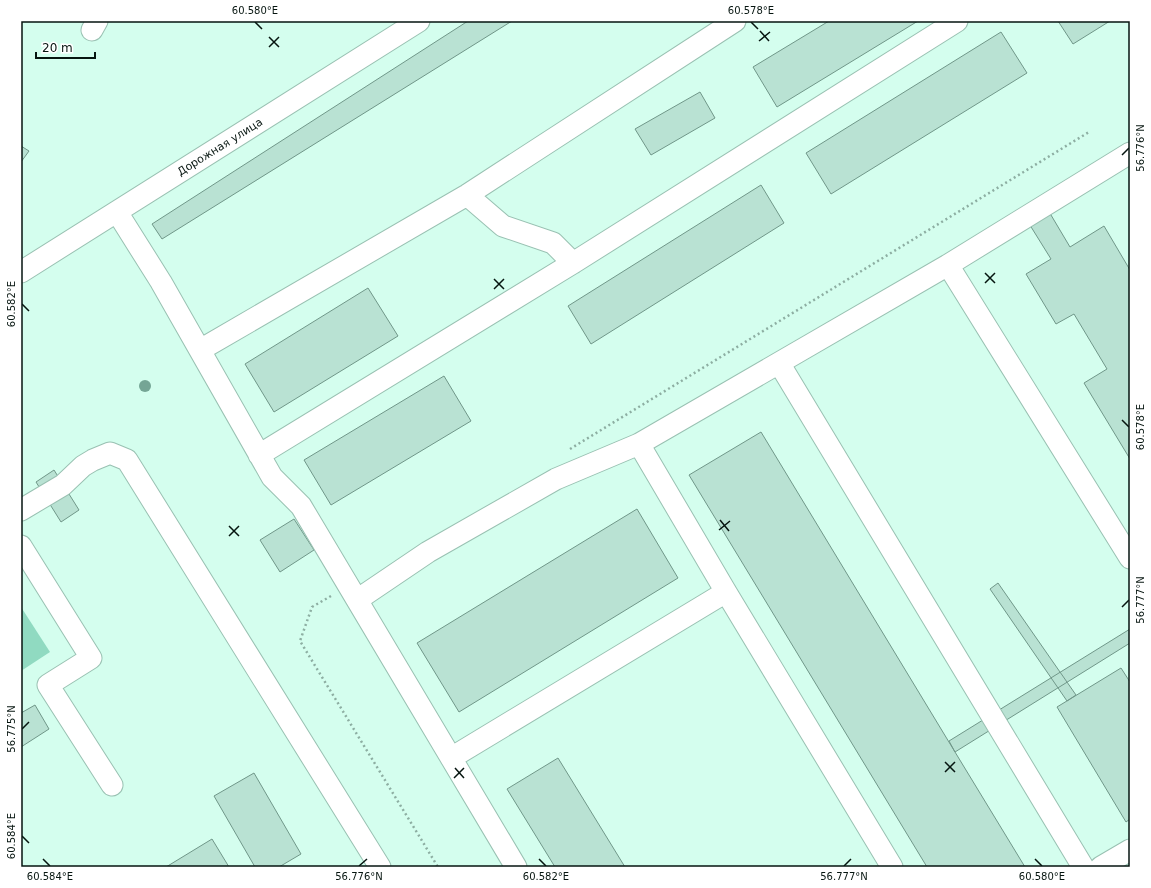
<svg xmlns="http://www.w3.org/2000/svg" width="1151" height="888" font-family="'DejaVu Sans',sans-serif">
<rect width="100%" height="100%" fill="#d4feee"/>
<path fill="#90dac1" d="M 21,607 L 50,652 L 21,671 Z"/>
<path fill="#b9e2d3" stroke="#709789" d="M 468,21 L 512,21 L 162,239 L 152,224 Z
M 829,21 L 918,21 L 777,107 L 753,67 Z
M 1058,21 L 1110,21 L 1073,44 Z
M 1001,32 L 1027,73 L 831,194 L 806,153 Z
M 700,92 L 715,118 L 651,155 L 635,129 Z
M 21,146 L 29,151 L 21,162 Z
M 761,185 L 784,223 L 591,344 L 568,306 Z
M 1048,210 L 1070,247 L 1104,226 L 1130,270 L 1130,459 L 1084,383 L 1107,369 L 1074,314 L 1056,324 L 1026,274 L 1051,259 L 1028,222 Z
M 368,288 L 398,336 L 274,412 L 245,364 Z
M 444,376 L 471,421 L 331,505 L 304,460 Z
M 761,432 L 955,752 L 1025,867 L 927,867 L 689,475 Z
M 54,470 L 79,510 L 61,522 L 36,482 Z
M 637,509 L 678,578 L 459,712 L 417,643 Z
M 294,519 L 314,550 L 280,572 L 260,540 Z
M 998,583 L 1076,695 L 1067,701 L 990,589 Z
M 1130,629 L 1130,643 L 955,752 L 949,741 Z
M 1121,668 L 1130,682 L 1130,819 L 1126,822 L 1057,707 Z
M 35,705 L 49,729 L 21,747 L 21,713 Z
M 558,758 L 625,867 L 555,867 L 507,789 Z
M 254,773 L 301,854 L 279,867 L 255,867 L 214,796 Z
M 212,839 L 229,867 L 166,867 Z"/>
<g fill="none" stroke-linecap="round" stroke-linejoin="round">
<g stroke="#99c1b2" stroke-width="23">
<path id="minor" d="M 92,30 L 97,21
M 467,195 L 503,226 L 553,243 L 573,263
M 117,212 L 161,282 L 272,477 L 301,506 L 516,867
M 948,265 L 1130,558
M 21,272 L 419,21
M 200,350 L 467,195 L 735,21
M 779,363 L 1083,867
M 639,444 L 726,592 L 892,867
M 259,455 L 573,263 L 957,21
M 21,510 L 63,485 L 83,466 L 93,460 L 110,453 L 127,460 L 380,867
M 21,546 L 91,658 L 48,685 L 112,785
M 357,600 L 428,552 L 556,479 L 639,444 L 948,265 L 1130,153
M 451,758 L 726,592
M 1101,867 L 1130,850"/>
</g>
<path stroke="#8daea2" stroke-width="2.5" stroke-dasharray="2 3" stroke-linecap="butt" d="M 570,449 L 1089,132
M 331,596 L 312,607 L 300,641 L 438,867"/>
<use href="#minor" stroke="#fff" stroke-width="21"/>
</g>
<circle fill="#75a595" cx="145" cy="386" r="6"/>
<path fill="none" stroke="#061510" stroke-width="1.5" d="M 255,22 L 262,29M 751,22 L 758,29M 760,31 L 769,41M 269,37 L 279,47M 759,41 L 770,32M 269,47 L 279,37M 1122,155 L 1129,148M 985,273 L 995,283M 494,279 L 504,289M 985,283 L 995,273M 494,289 L 504,279M 22,304 L 29,311M 1122,420 L 1129,427M 720,520 L 729,531M 229,526 L 239,536M 719,530 L 730,521M 229,536 L 239,526M 1122,607 L 1129,600M 22,729 L 29,722M 945,762 L 955,772M 455,768 L 464,778M 945,772 L 955,762M 454,778 L 464,768M 22,836 L 29,843M 43,859 L 50,866M 539,859 L 546,866M 1035,859 L 1042,866M 359,866 L 367,859M 844,866 L 851,859"/>
<g text-anchor="middle" dominant-baseline="central" stroke-width="4" stroke-linejoin="round" paint-order="stroke">
<g font-size="11" fill="#061510" stroke="#fff">
<text transform="translate(220 147) rotate(-32)">Дорожная улица</text>
</g>
</g>
<rect width="1151" height="888" fill="none" stroke="#ffffff" stroke-width="44"/>
<path d="M36 52v6h59v-6" fill="none" stroke="#061510" stroke-width="2"/>
<text x="42" y="52" font-size="12" fill="#061510" stroke="#ffffff" stroke-width="3" paint-order="stroke">20 m</text>
<rect x="22" y="22" width="1107" height="844" fill="none" stroke="#061510" stroke-width="1.5"/>
<g font-size="10" text-anchor="middle" fill="#061510">
<text x="255" y="14">60.580°E</text>
<text x="751" y="14">60.578°E</text>
<text transform="translate(1140 148) rotate(-90)" y="4">56.776°N</text>
<text transform="translate(11 304) rotate(-90)" y="4">60.582°E</text>
<text transform="translate(1140 427) rotate(-90)" y="4">60.578°E</text>
<text transform="translate(1140 600) rotate(-90)" y="4">56.777°N</text>
<text transform="translate(11 729) rotate(-90)" y="4">56.775°N</text>
<text transform="translate(11 836) rotate(-90)" y="4">60.584°E</text>
<text x="50" y="880">60.584°E</text>
<text x="359" y="880">56.776°N</text>
<text x="546" y="880">60.582°E</text>
<text x="844" y="880">56.777°N</text>
<text x="1042" y="880">60.580°E</text>
</g>
</svg>
